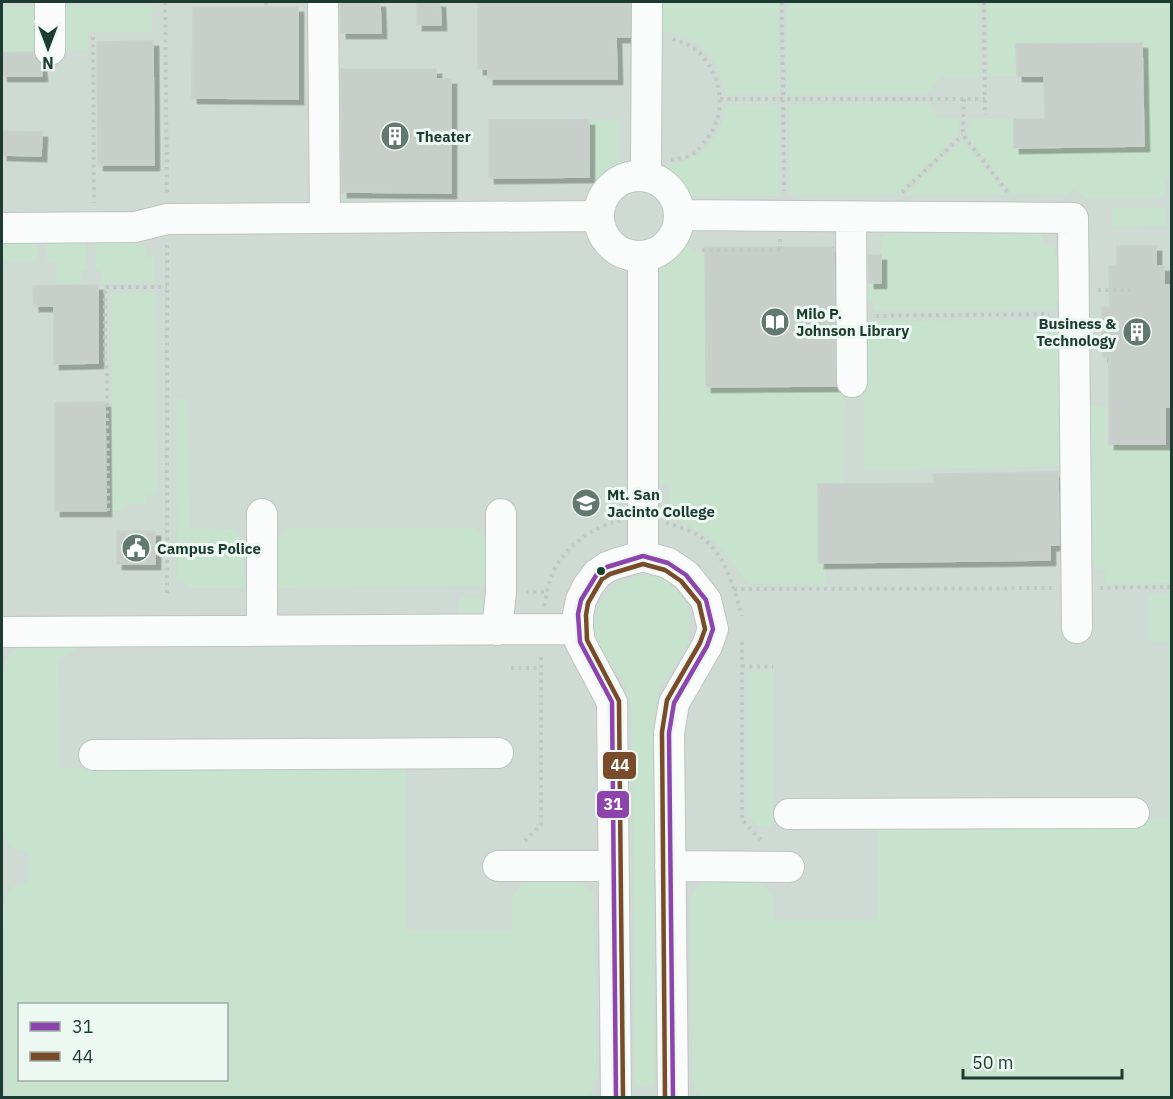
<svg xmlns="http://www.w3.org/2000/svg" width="1173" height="1099" font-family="'IBM Plex Sans',sans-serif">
<defs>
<filter id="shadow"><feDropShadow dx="5.5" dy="5.5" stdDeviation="0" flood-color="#0004"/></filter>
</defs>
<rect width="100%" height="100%" fill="#e1e8e4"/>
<path fill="#cedad3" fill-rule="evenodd" d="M 2,2 L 1171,2 L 1171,1097 L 2,1098 ZM 20,1004 L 226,1004 L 226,1080 L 20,1080 Z"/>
<path fill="#c8e3cd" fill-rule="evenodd" d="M 658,2 L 778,2 L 779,94 L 726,95 C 718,58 698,32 658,32 Z
M 787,2 L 979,2 L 980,77 L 938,77 L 938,81 L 930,90 L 927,90 L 927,94 L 787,95 Z
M 987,2 L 1171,2 L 1172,178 L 1165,178 L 1165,198 L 1085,198 L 1075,188 L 1067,195 L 1013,194 L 968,138 L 969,118 L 1014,119 L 1014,147 L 1144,146 L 1142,43 L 1017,44 L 1017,76 L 988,76 Z
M 60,5 L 152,5 L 152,32 L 88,32 L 88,51 L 60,51 Z
M 2,6 L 40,6 L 40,51 L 2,51 Z
M 926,103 L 926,106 L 931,106 L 938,118 L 959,118 L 959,133 L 897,195 L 789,195 L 789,104 Z
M 727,105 L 778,105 L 779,196 L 689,196 L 678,181 L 662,166 C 699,163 719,141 727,105 Z
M 589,120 L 620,120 L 620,165 C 608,173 599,180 593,192 L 593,166 L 590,165 Z
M 962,139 L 1006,195 L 905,195 Z
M 1112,208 L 1166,208 L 1166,226 L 1112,227 Z
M 1043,233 L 1043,245 L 1055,245 L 1055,256 L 1065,256 L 1065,300 L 1056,300 L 1056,309 L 874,310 L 873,301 L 863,301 L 863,283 L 881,283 L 881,238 L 885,238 L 885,234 Z
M 37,237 L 37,262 L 2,262 L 2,238 Z
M 47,238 L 86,238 L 87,270 L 81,270 L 81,283 L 56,283 L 56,262 L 47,262 Z
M 136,238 L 136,246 L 146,246 L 146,257 L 155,257 L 155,282 L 102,283 L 101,270 L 96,270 L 96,239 Z
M 677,245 L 686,245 L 705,257 L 706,387 L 845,386 L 844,484 L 820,563 L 834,563 L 834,568 L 825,568 L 825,585 L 748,584 C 729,558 712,530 679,522 L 679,505 L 669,505 L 669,485 L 659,485 L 660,265 L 668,264 L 668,254 L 677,254 Z
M 111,293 L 156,293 L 157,494 L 147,495 L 147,504 L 124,504 L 123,511 L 112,511 Z
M 1054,320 L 1055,330 L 1064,330 L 1066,466 L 864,470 L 863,330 L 872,330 L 872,321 Z
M 176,399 L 188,399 L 189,528 L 235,529 L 244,541 L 245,588 L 186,588 L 185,580 L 177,579 Z
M 1089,406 L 1106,406 L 1106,446 L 1166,446 L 1166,450 L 1171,450 L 1171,583 L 1105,584 L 1105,570 L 1095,570 L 1094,561 L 1085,561 Z
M 289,528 L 475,528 L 488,541 L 489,586 L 274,588 C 274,566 268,541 289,528 Z
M 638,576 L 657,577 L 670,584 L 682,595 L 690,619 L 687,647 L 659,689 L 653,722 L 655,1083 L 653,1086 L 638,1086 L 635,1083 L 632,714 C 631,701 628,690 622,678 C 614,665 600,654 596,639 C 588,608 610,582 638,576 Z
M 1171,593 L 1171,1097 L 703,1097 L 697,1092 L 692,1077 L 690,902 L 694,890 L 706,880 L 745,879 L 762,883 L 773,897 L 773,920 L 877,920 L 877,819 L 1168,819 L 1168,642 L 1148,641 L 1148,594 Z
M 459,597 L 488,597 C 485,614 474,617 459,615 Z
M 21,647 L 76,647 L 76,651 L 59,659 L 60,768 L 406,766 L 407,930 L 512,930 L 512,899 L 520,884 C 533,880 561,877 574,880 C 583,882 588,888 593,895 L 597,1077 L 592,1092 L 586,1098 L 11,1097 L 6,1093 L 5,1079 L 3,906 C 6,893 12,883 27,883 L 28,852 C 12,850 7,847 3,831 L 3,674 C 4,661 8,651 21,647 ZM 20,1004 L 226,1004 L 226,1080 L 20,1080 Z
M 748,672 L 773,672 L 773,827 L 758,827 L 748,816 Z"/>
<path fill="#c8cfcb" stroke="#c9d1cd" stroke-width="1.5" filter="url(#shadow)" d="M 340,2 L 380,2 L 381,33 L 341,33 Z
M 417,2 L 440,2 L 441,25 L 417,25 Z
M 478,2 L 630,2 L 630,37 L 616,37 L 617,79 L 488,79 L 488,69 L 478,69 Z
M 193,7 L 298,7 L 298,99 L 192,98 Z
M 153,41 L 154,165 L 98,165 L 97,42 Z
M 1142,43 L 1144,146 L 1014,148 L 1014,119 L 1045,119 L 1044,76 L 1017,76 L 1016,44 Z
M 33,52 L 35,59 L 41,65 L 42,76 L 2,76 L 2,53 Z
M 341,69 L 436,69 L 436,79 L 451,79 L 451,193 L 342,192 Z
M 489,120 L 589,120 L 589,177 L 489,178 Z
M 2,131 L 42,132 L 41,156 L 2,155 Z
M 1117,246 L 1156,246 L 1156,266 L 1164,266 L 1164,285 L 1172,285 L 1172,407 L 1165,407 L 1165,444 L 1109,444 L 1109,357 L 1103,357 L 1102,307 L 1110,307 L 1109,266 L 1117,266 Z
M 705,247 L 834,247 L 836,386 L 706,387 Z
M 868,255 L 881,255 L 881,283 L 869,283 Z
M 98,285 L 98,363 L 54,364 L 54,306 L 34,306 L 33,286 Z
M 105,402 L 106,511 L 55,511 L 55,403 Z
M 1058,472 L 1059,545 L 1050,545 L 1050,560 L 819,563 L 818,484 L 934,483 L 934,474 Z
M 117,531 L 155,531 L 155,564 L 117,564 Z"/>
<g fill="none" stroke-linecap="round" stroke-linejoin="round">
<g stroke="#bec5c1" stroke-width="32">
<path id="minor" d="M 50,2 L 50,50
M 323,2 L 325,218
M 642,175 L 646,163 L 647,2
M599 216a40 40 0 1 1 80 0a40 40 0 1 1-80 0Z
M 680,215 L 1073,218 L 1077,628
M 851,217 L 852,382
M 2,228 L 135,227 L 167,219 L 599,216
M 262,514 L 262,631
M 643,556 L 643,256
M 497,630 L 501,592 L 501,514
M 2,632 L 578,629
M 94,755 L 498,753
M 789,814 L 1134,813
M 498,866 L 613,866
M 670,866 L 789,867
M 616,1098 L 612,702 L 580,642 L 578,629 L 578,614 L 581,600 L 588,586 L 597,574 L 607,567 L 618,563 L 643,556 L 668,563 L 686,575 L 706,600 L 713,629 L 707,646 L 674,703 L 669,733 L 673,1098"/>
</g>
<path stroke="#bec9c5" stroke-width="4" stroke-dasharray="3 4.5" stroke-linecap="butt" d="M 165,2 L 167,196
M 266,2 L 266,7
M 782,2 L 784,191
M 984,2 L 985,115
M 93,37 L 94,203
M 720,99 L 985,99
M 964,99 L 963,135 L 1009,194
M 671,160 C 677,159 687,158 693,154 C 698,151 702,144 706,140 C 728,115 722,72 697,51 C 690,45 681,42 672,39
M 902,192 L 963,135
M 780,239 L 780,250 L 781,247
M 167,245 L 167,593
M 702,250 L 780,250
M 1098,290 L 1134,290
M 876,316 L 1049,314
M 108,511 L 107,371 L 105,359 L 105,287 L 167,287
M 666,523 C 679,527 694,531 705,540 C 727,558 734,590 742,616
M 1100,588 L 1172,587
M 734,589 L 1054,588
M 526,592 L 548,592
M 544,606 C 547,595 548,584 552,574 C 563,548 593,526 620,521
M 742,642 L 742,820 L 763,842
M 742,666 L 773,667
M 511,668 L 541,668
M 525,841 L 541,825 L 541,654"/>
<use href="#minor" stroke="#fafcfb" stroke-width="30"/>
<g stroke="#eef8f2" stroke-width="9">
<path id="bus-1" d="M 616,1098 L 612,702 L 580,642 L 578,614 L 581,600 L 597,574 L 607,567 L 643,556 L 668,563 L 686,575 L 706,600 L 713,629 L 707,646 L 674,703 L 669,733 L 673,1098"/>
</g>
<g stroke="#eef8f2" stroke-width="9">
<path id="bus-2" d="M 623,1098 L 619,701 L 587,640 L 586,615 L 588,603 L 602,579 L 610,574 L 643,564 L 665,570 L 681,581 L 699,603 L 705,629 L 700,643 L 667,700 L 662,732 L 665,1098"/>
</g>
<use href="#bus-1" stroke="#8e44ad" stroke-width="4.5"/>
<use href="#bus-2" stroke="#7a4b2a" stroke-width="4.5"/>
</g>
<defs>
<g id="building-disc" transform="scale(1.5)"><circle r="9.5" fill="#627870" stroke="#eef8f2"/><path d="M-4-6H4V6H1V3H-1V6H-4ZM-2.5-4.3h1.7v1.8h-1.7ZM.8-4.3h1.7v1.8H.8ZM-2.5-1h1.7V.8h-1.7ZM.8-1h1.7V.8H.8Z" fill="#fff"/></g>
<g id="library-disc" transform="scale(1.5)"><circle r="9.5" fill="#627870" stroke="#eef8f2"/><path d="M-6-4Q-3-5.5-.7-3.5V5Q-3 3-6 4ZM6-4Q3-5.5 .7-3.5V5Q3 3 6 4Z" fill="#fff"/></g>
<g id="university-disc" transform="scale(1.5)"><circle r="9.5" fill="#627870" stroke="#eef8f2"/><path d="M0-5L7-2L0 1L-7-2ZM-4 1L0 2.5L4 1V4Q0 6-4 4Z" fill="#fff"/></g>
<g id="civic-disc" transform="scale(1.5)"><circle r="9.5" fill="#627870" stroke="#eef8f2"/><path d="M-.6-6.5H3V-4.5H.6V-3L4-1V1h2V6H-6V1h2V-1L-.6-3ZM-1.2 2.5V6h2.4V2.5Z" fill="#fff"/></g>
</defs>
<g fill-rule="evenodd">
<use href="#building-disc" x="395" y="136"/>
<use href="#library-disc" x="775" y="322"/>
<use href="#building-disc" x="1137" y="332"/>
<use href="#university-disc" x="586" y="503"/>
<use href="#civic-disc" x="136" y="548"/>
</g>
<circle fill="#1d3c31" stroke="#eef8f2" stroke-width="2" cx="601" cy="571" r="5"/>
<g text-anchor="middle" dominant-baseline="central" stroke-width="6" stroke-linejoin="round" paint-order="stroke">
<g font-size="15" font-weight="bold" fill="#1d3c31" stroke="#eef8f2" text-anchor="start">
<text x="416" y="136">Theater</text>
<text x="796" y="313">Milo P.<tspan x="796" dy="17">Johnson Library</tspan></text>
<text x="1116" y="323" text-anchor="end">Business &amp;<tspan x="1116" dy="17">Technology</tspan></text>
<text x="607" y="494">Mt. San<tspan x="607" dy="17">Jacinto College</tspan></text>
<text x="157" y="548">Campus Police</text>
</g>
</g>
<g stroke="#eef8f2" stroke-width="2">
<rect x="602" y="751" width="35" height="29" rx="6" fill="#7a4b2a"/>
<rect x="596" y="790" width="34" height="29" rx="6" fill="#8e44ad"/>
</g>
<g font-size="16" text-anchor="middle" font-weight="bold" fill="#fff">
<text x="620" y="771">44</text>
<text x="613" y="810">31</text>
</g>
<rect width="1173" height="1099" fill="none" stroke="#1d3c31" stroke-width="6"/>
<rect x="18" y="1003" width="210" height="78" fill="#eef8f2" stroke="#9aada5" stroke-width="1.5"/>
<rect x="30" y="1022" width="30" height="9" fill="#8e44ad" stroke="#9aada5" stroke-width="1.5"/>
<text x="72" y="1033" font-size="18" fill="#1d3c31">31</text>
<rect x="30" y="1052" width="30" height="9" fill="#7a4b2a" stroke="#9aada5" stroke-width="1.5"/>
<text x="72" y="1063" font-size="18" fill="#1d3c31">44</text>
<g transform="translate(48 48) rotate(180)" stroke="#eef8f2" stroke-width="4.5" paint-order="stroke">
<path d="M0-4.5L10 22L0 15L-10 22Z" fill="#1d3c31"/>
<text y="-9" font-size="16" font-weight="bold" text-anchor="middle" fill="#1d3c31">N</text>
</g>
<path d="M963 1069v9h159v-9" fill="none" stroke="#1d3c31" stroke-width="3"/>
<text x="972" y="1069" font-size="18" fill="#1d3c31" stroke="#eef8f2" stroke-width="4.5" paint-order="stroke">50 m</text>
</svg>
